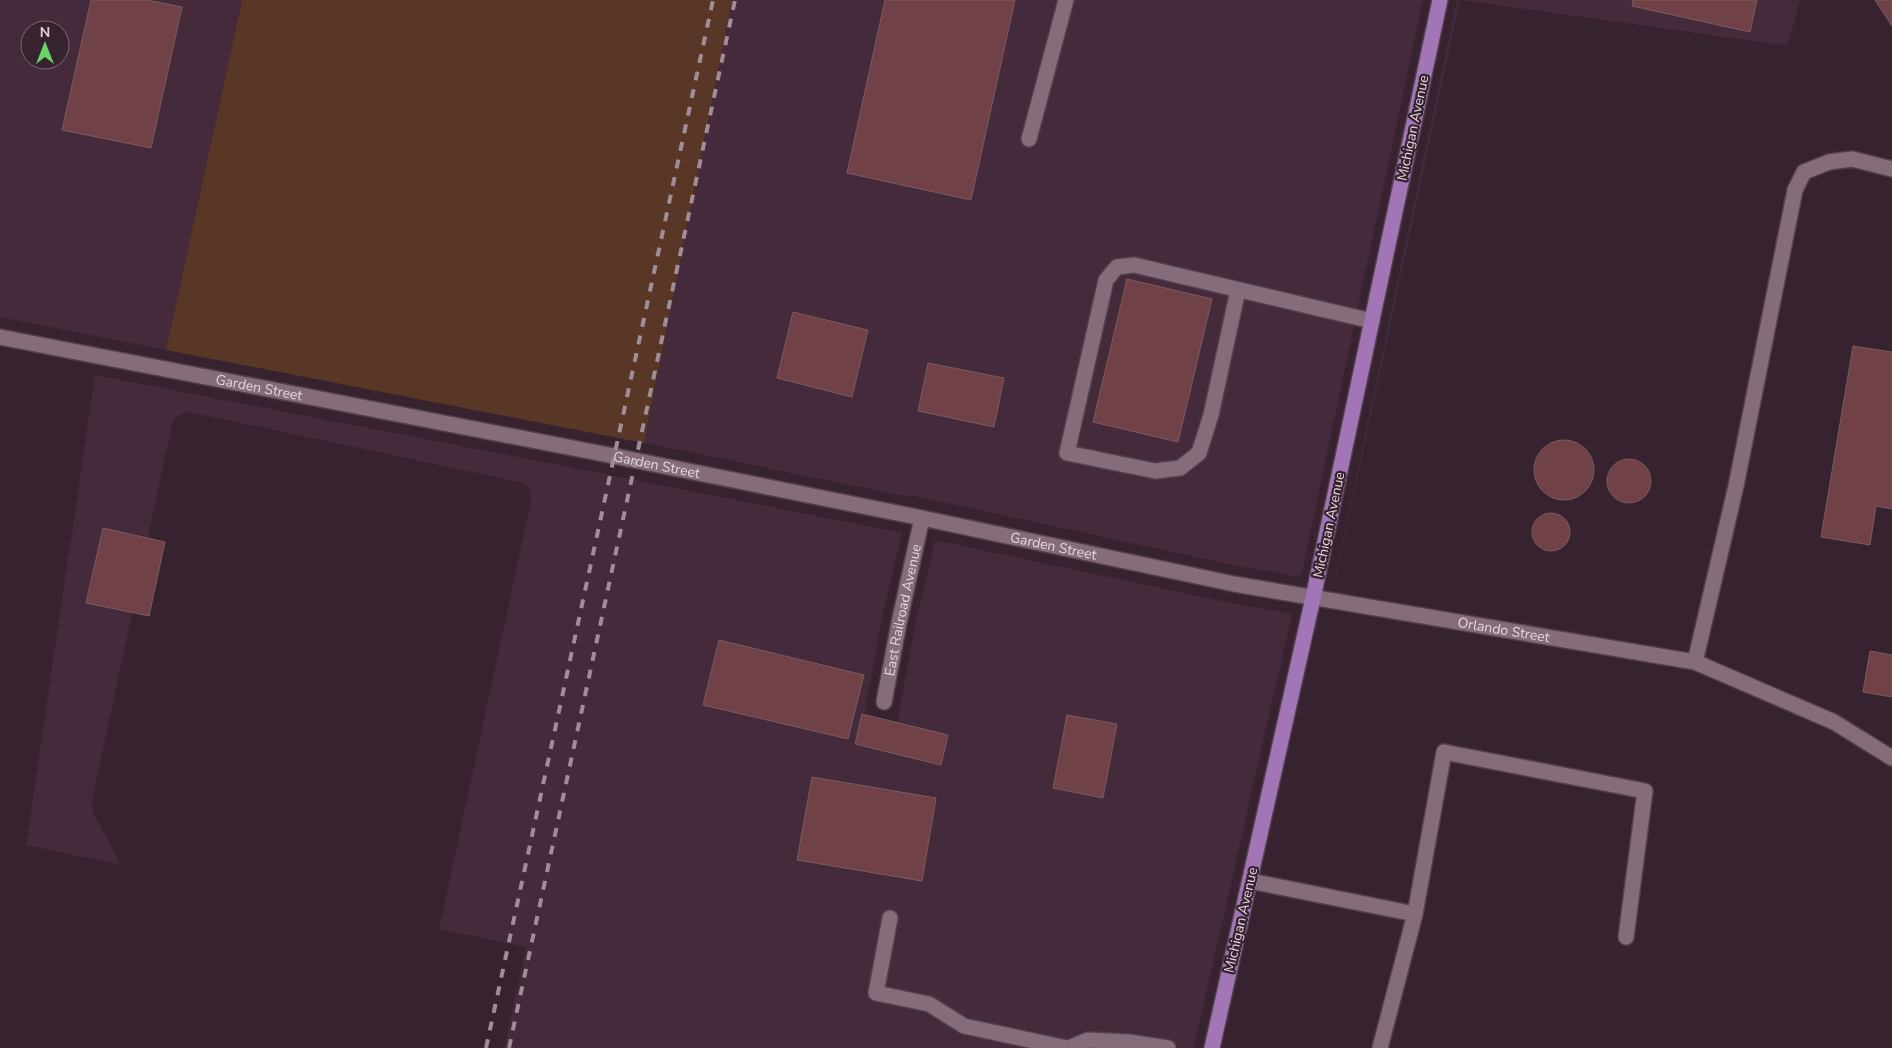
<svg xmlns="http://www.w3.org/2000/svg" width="1892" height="1048" font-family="'Nunito Sans',sans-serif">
<rect width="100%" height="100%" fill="#37222f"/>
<path fill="#442a3a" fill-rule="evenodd" d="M 0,0 L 242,0 L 166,350 L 0,317 ZM 30,30 L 60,30 L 60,60 L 30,60 Z
M 732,0 L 1423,0 L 1301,577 L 1237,566 L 910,495 L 910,497 L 644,443 Z
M 1457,0 L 1460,0 L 1335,582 L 1334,582 Z
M 1461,0 L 1800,0 L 1788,46 Z
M 95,375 L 611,475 L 902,533 L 882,618 L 864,716 L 897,723 L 915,626 L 935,540 L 1231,603 L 1292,614 L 1194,1048 L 504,1048 L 526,947 L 439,929 L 531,501 L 530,491 L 524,483 L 519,482 L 189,412 L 177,416 L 172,424 L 92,802 L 94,814 L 121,865 L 26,845 Z"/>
<path fill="#583727" d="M 242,0 L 732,0 L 644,443 L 166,350 Z"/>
<path fill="#704146" stroke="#7a5d5f" d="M 91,0 L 147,0 L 182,7 L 151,148 L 62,130 Z
M 885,0 L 1015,0 L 971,200 L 847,173 Z
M 1633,0 L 1757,0 L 1750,32 L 1632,6 Z
M 1875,0 L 1892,0 L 1892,26 Z
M 1127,279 L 1212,299 L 1178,442 L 1093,422 Z
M 793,312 L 868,330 L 852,397 L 777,378 Z
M 1853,346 L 1892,352 L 1892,509 L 1876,506 L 1870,545 L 1821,537 Z
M 928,363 L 1004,378 L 994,427 L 918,411 Z
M1534 470a30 30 0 1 1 60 0a30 30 0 1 1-60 0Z
M1607 481a22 22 0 1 1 44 0a22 22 0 1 1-44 0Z
M1532 532a19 19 0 1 1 38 0a19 19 0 1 1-38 0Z
M 103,528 L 165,542 L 149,616 L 86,603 Z
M 719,640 L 864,675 L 848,739 L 703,705 Z
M 1870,651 L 1892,655 L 1892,697 L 1863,692 Z
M 862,714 L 948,735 L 941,765 L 855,744 Z
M 1067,715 L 1117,724 L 1103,798 L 1053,788 Z
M 812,777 L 936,798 L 922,881 L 797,860 Z"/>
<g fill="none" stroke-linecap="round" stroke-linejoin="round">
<g stroke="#51404b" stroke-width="18">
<g id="minor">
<path d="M 1029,139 L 1066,0"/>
<path d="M 1238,290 L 1211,415 L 1199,453 L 1180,468 L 1155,471 L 1067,453 L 1106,280 L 1117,267 L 1134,265 L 1372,321"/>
<path id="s1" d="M 0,337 L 614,456 L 922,518 L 1234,584 L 1695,662 L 1834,722 L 1892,758"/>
<path d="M 1695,662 L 1736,486 L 1795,190 L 1804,172 L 1829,162 L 1852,159 L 1892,169"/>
<path id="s2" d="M 884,702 L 899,623 L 922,518"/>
<path d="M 1250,881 L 1415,914"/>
<path d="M 890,918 L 876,993 L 929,1004 L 964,1026 L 1067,1048"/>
<path d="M 1069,1048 L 1088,1040 L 1129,1042 L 1168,1048"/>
<path d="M 1380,1048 L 1415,914 L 1444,752 L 1645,791 L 1626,937"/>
</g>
</g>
<g stroke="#51404b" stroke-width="18">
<path id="major" d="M 1212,1048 L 1313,598 L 1440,0"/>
</g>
<use href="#minor" stroke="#856c7b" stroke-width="15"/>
<use href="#major" stroke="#a276b6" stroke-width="15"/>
<path stroke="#9f8e98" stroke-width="4" stroke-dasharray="9 9" stroke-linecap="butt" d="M 486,1048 L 713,0
M 509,1048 L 735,0"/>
</g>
<g text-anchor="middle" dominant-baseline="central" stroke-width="4.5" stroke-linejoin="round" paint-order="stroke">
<g font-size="14" fill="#e4d6de" stroke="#37222f">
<text transform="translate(1413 128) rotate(-78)">Michigan Avenue</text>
<text stroke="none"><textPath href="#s1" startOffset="264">Garden Street</textPath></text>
<text stroke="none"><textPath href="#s1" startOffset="669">Garden Street</textPath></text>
<text transform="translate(1329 525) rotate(-78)">Michigan Avenue</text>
<text stroke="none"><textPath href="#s1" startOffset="1074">Garden Street</textPath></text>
<text stroke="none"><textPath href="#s2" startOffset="94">East Railroad Avenue</textPath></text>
<text stroke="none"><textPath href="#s1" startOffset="1532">Orlando Street</textPath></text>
<text transform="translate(1241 920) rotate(-77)">Michigan Avenue</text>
</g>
</g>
<g transform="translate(45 45)"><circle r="24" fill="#37222f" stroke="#7c6a75"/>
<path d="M0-4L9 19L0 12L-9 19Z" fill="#66d466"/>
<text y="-8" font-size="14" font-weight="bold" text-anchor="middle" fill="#e4d6de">N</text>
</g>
</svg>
